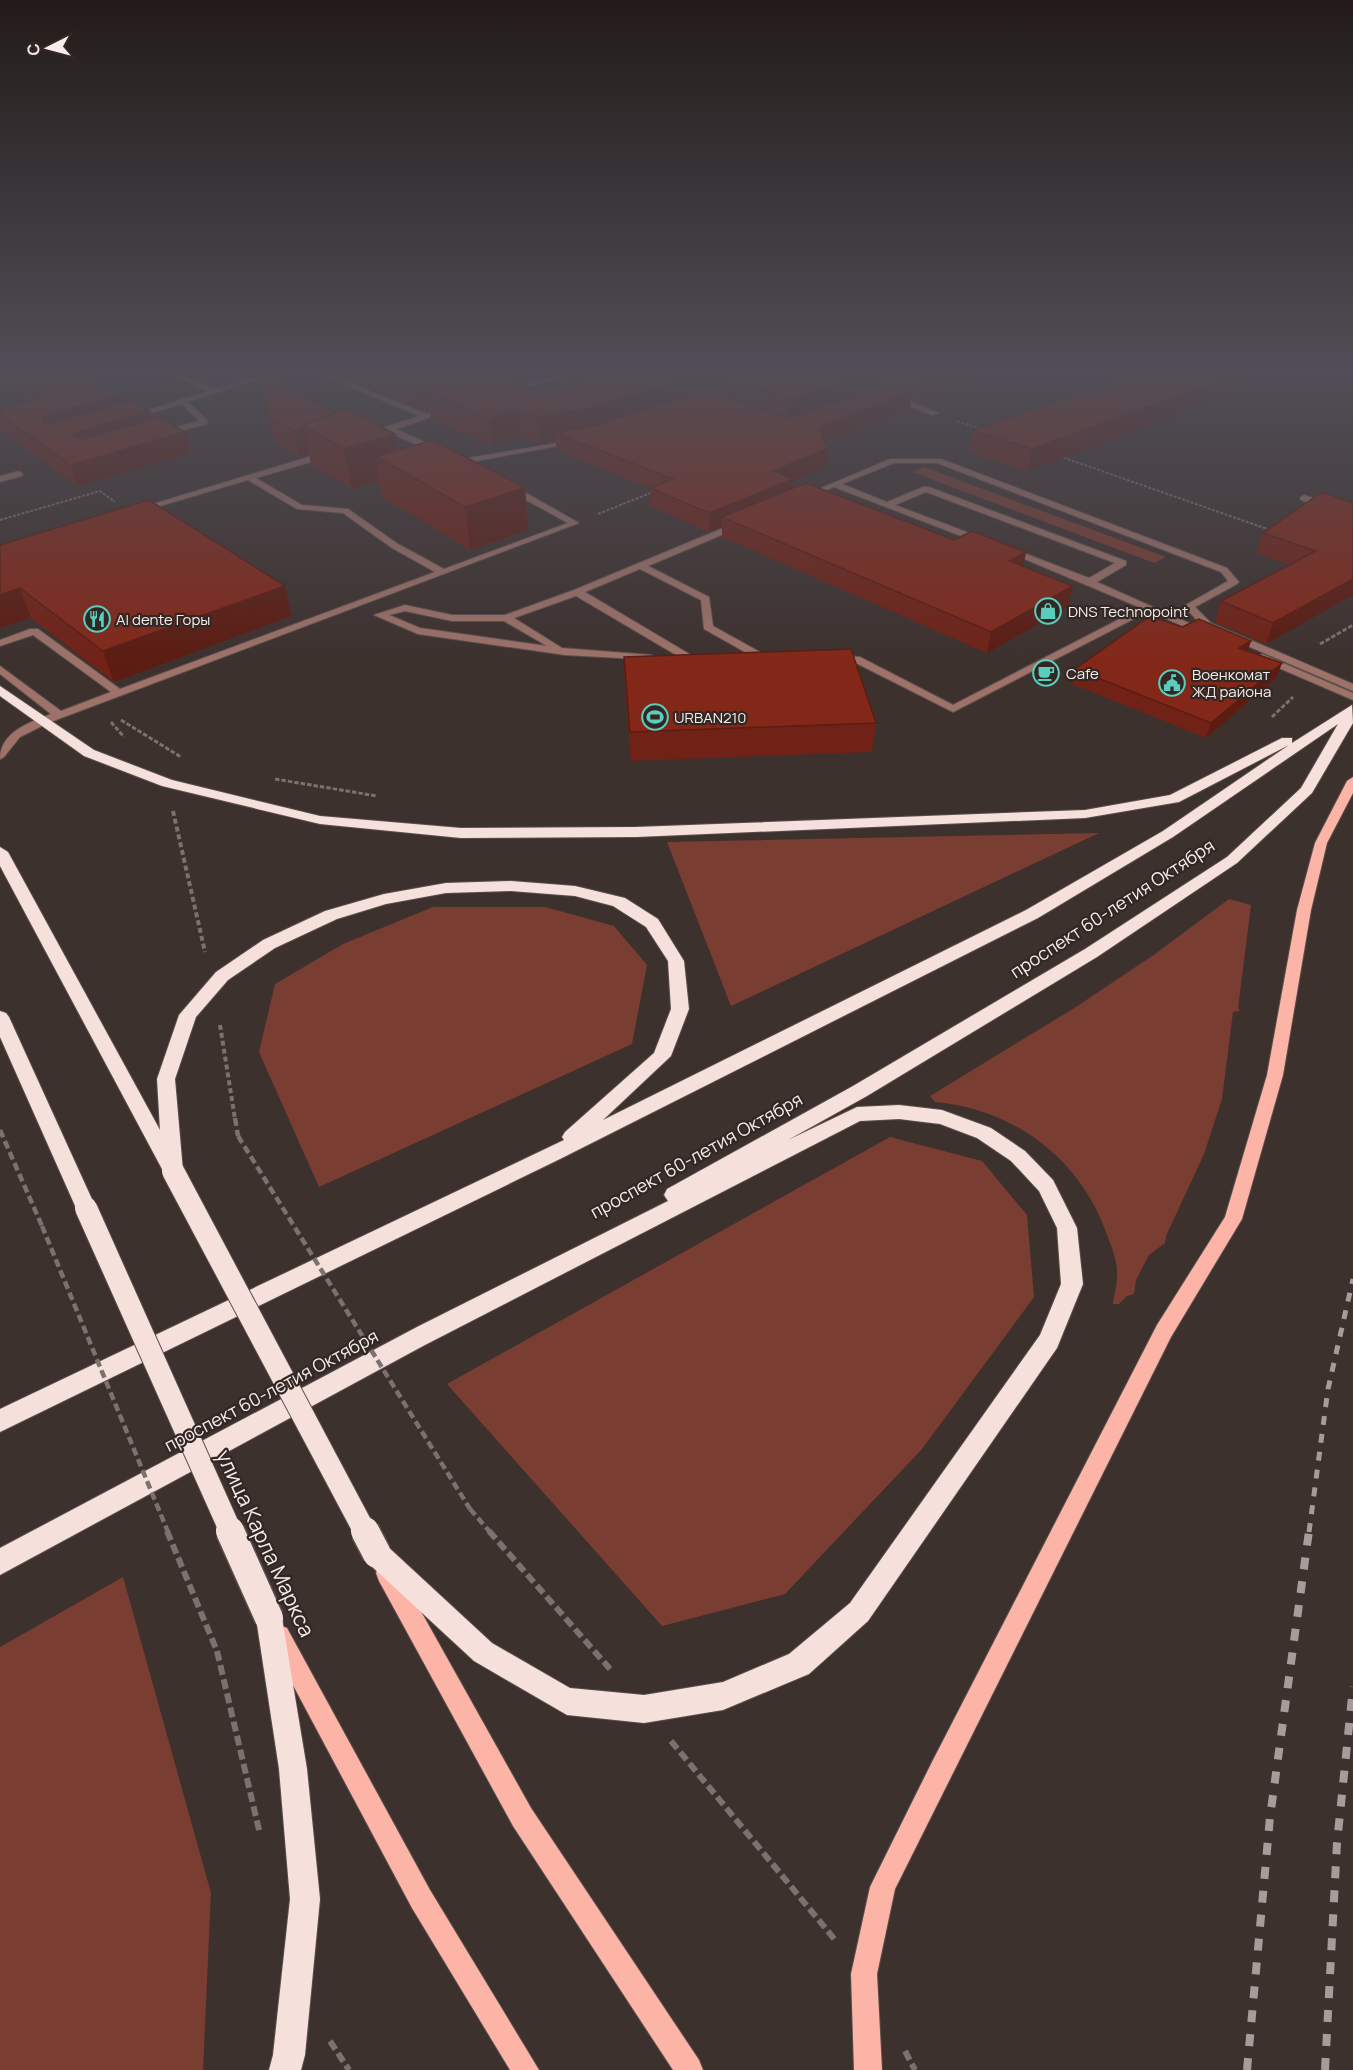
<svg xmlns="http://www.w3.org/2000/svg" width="1353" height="2070" font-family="Manrope,sans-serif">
<rect width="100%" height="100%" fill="#3d312e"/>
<path fill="#7a3d32" d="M 924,467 L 1166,557 L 1154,563 L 912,472 Z
M 1099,833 L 731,1006 L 667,842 Z
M 1229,899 L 1251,905 L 1238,1008 L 1240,1011 L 1233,1012 L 1222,1099 L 1204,1154 L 1166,1236 L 1165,1243 L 1149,1255 L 1136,1280 L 1134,1294 L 1127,1296 L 1119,1304 L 1113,1304 C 1114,1295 1117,1285 1117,1276 C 1118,1261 1111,1246 1106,1232 C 1079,1158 1014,1109 935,1102 L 930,1096 L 1076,1007 L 1155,954 Z
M 433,907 L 545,907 L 614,926 L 647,965 L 632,1044 L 319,1187 L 259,1052 L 275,984 L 343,944 Z
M 890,1137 L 982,1161 L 1027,1215 L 1034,1297 L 922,1449 L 785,1594 L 662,1626 L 447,1384 Z
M 123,1577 L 211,1893 L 203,2070 L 0,2070 L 0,1647 Z"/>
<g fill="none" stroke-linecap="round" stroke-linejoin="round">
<g stroke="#5a4f4c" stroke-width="2">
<path id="minor" d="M 169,373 C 185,373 204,389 218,388 C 238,385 256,371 277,373 L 188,402 L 207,420 L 207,424 L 161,436 L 157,434 L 158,432 L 199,421 L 182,404 L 131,419 L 127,417 L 208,391 Z
M 318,373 L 326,373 L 426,414 L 453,406 L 453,410 L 396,429 L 462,459 L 575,440 L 579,442 L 461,464 L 388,432 L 362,439 L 362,435 L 419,416 Z
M 562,373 L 572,373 L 511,393 L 504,391 Z
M 889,395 L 895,395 L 939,413 L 932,415 L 889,399 Z
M 329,449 L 332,449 L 332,453 L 311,462 L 256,478 L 302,505 L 348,509 L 398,544 L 444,569 L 568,523 L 506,489 L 506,485 L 512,485 L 579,523 L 48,723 L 20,737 L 4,757 L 0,759 C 0,732 30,722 51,714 L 0,674 L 0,666 L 61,711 L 111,692 L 33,635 L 0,646 L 0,640 L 30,629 L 38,629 L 120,689 L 435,572 L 392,548 L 343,513 L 297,509 L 248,480 L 140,512 L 133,510 L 305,458 Z
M 890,459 L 941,459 L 1227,568 L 1239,582 L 1237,584 L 1195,607 L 1211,623 L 1353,684 L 1353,691 L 1203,627 L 1184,606 L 1228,581 L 1221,572 L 937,463 L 894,463 L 842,484 L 887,502 L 923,487 L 929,487 L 1126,561 L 1126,565 L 1097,582 L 1209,632 L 1200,634 L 1149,611 L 953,712 L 854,662 L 831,660 L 830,658 L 835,655 L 860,657 L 953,705 L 1141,608 L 1003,550 L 1011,548 L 1089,578 L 1115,563 L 926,492 L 895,505 L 988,540 L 988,544 L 982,544 L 834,487 L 807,499 L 800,497 Z
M 19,471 L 23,474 L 22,476 L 0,482 L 0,476 Z
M 1304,495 L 1353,512 L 1353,518 L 1301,500 L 1300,498 Z
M 740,521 L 744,524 L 743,526 L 648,566 L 709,597 L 713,626 L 767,656 L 767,660 L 759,660 L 704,629 L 701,600 L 640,569 L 585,592 L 696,658 L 696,662 L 688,662 L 576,596 L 514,618 L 562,648 L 652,655 L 657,658 L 656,660 L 565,655 L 418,634 L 374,615 L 405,605 L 452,615 L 505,615 L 574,590 ZM 405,611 L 452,621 L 504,621 L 547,646 L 420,628 L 389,615 Z
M 1262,654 L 1353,693 L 1353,700 L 1258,659 L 1257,657 Z"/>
</g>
<g stroke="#5a4f4c" stroke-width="2">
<path id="major" d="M 1353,777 L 1353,793 L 1327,843 L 1311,910 L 1283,1075 L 1242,1219 L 1171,1337 L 895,1889 L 877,1974 L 882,2070 L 854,2070 L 851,1974 L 870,1887 L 931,1764 L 1157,1325 L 1225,1217 L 1267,1075 L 1297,910 L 1315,843 L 1347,781 Z
M 387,1562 L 395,1565 L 531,1808 L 699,2060 L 703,2070 L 673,2070 L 513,1826 L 379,1581 L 376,1573 L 379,1565 Z
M 279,1625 L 287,1628 L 430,1890 L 539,2070 L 510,2070 L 412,1908 L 271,1644 L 268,1636 L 271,1628 Z"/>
</g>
<g stroke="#5a4f4c" stroke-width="2">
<path id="highway" d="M 0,686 L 94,750 L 172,780 L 320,816 L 461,828 L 636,827 L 1085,810 L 1170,795 L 1282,738 L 1292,738 L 1292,743 L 1352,705 L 1353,723 L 1312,793 L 1237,863 L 1097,957 L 867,1096 L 788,1140 L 857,1107 L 899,1105 L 942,1110 L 991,1128 L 1025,1151 L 1053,1180 L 1077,1228 L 1083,1284 L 1057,1348 L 868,1621 L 809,1674 L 723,1710 L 644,1723 L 567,1715 L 474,1661 L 368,1563 L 364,1554 L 368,1545 L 377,1541 L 386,1545 L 492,1643 L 570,1688 L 644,1695 L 723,1682 L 789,1654 L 850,1603 L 1040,1335 L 1061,1284 L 1057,1228 L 1039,1191 L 1011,1161 L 977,1138 L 940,1124 L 899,1119 L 860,1121 L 423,1346 L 0,1575 L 0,1548 L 417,1327 L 668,1201 L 664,1195 L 667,1189 L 853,1086 L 1085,949 L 1227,857 L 1301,788 L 1338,724 L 1173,837 L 1038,918 L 560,1159 L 0,1432 L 0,1409 L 564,1140 L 562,1137 L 565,1132 L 654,1053 L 671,1009 L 668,961 L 646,927 L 613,906 L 575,896 L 511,891 L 446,893 L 386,904 L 337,919 L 275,948 L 228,980 L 196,1017 L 175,1079 L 183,1171 L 180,1177 L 173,1179 L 166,1177 L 162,1169 L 0,866 L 0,847 L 8,852 L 160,1130 L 157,1079 L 179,1015 L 216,972 L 263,940 L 325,911 L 384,894 L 446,883 L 511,881 L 575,886 L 625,898 L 658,919 L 684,961 L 689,1009 L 671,1056 L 603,1120 L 1026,910 L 1163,831 L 1289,745 L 1179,802 L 1085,818 L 636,837 L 461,838 L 320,824 L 162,786 L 84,756 L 0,696 Z
M 0,1011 L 6,1013 L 9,1017 L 96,1208 L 93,1214 L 86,1216 L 79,1214 L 76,1208 L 0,1037 Z
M 269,1605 L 278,1609 L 282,1618 L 307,1769 L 320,1899 L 305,2055 L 301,2070 L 269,2070 L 273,2055 L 290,1899 L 279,1769 L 256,1618 L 260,1609 Z"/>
</g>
<path stroke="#7c716f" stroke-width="2" stroke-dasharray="3 1.5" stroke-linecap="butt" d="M 957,421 L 981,429
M 1059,456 L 1273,531
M 598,514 L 653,492
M 0,520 L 100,491 L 115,502"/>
<path stroke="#7c716f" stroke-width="3" stroke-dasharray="4.5 2" stroke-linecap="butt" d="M 1320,644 L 1353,625
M 1272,717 L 1293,697
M 121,720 L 181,757
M 111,722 L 124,737
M 275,779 L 377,796"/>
<path stroke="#7c716f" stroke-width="4" stroke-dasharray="5 3" stroke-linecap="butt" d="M 173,811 L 205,952
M 220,1025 L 235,1119"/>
<path stroke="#7c716f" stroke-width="4.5" stroke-dasharray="8 4" stroke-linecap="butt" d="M 235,1118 L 238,1136
M 0,1130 L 42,1226
M 470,1509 L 490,1532"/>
<path stroke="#7c716f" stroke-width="6" stroke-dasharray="10 4.5" stroke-linecap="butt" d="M 489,1531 L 610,1669
M 217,1651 L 260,1834
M 671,1741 L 836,1941
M 330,2041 L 349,2070
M 905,2051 L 915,2070"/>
<use href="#minor" fill="#9e7269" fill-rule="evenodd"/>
<use href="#major" fill="#fbb4a5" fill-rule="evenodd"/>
<use href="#highway" fill="#f6e0db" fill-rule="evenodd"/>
<path stroke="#a69c9a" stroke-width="5" stroke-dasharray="9 9" stroke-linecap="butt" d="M 1309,1532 L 1328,1389 L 1353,1279"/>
<path stroke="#a69c9a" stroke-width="8" stroke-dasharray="12 12" stroke-linecap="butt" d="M 1247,2070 L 1270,1817 L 1309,1531
M 1325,2070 L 1337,1843 L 1353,1687"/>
<g stroke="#5a4f4c" stroke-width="24" stroke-linecap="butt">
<path id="highway-bridge-far1" d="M 173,1171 L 365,1532
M 86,1208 L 231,1532"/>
</g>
<g stroke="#5a4f4c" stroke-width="31" stroke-linecap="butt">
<path id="highway-bridge" d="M 230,1531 L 269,1618
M 365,1531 L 377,1554"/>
</g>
<path stroke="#7c716f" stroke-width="4.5" stroke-dasharray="8 4" stroke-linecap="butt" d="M 238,1136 L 470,1509
M 42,1226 L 168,1532"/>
<path stroke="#7c716f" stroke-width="6" stroke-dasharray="10 4.5" stroke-linecap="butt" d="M 167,1531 L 217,1651"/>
<use href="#highway-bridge-far1" stroke="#f6e0db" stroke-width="22"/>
<use href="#highway-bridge" stroke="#f6e0db" stroke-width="28"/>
</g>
<path fill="#712216" d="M 0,373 L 84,373 L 123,402 L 150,411 L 152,420 L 185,432 L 191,453 L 78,486 L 0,430 L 0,408 L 28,401 L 0,383 Z
M 257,373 L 397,450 L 525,488 L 528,530 L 470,550 L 382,497 L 379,481 L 352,489 L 311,464 L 309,454 L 300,457 L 276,443 L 261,394 Z
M 327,373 L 473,373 L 483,377 L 545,393 L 608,373 L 975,373 L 974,385 L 922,404 L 911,400 L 910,409 L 824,442 L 826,467 L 793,481 L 793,488 L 954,540 L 1026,552 L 1023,567 L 1073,586 L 1068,607 L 987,653 L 722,537 L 722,526 L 709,532 L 650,506 L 650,488 L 556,450 L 556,441 L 540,444 L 521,436 L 493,445 L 431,419 L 430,410 L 426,412 Z
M 1140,373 L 1251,373 L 1246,389 L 1028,471 L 969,452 L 973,430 Z
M 1353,503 L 1266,644 L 1215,622 L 1221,601 L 1290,565 L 1256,553 L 1263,533 Z
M 0,545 L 285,586 L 291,616 L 114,682 L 31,618 Z
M 1182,627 L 1251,641 L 1247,651 L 1282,663 L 1276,678 L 1206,738 L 1072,684 L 1075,669 Z
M 624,657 L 876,723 L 872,752 L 631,761 L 625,685 Z"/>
<path fill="#5c1c12" d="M 705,373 L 783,373 L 722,376 L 722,392 L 587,436 L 555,433 L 556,441 L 540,444 L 538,417 Z
M 868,373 L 876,373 L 874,395 L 789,427 L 791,400 Z
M 943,373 L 975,373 L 974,385 L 922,404 L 926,379 Z
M 1242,373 L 1251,373 L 1246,389 L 1028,471 L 1032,449 Z
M 912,392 L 910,409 L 818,445 L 819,427 Z
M 428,393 L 430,410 L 426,412 L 424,394 Z
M 120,394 L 126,414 L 50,438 L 43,421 L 43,417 Z
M 518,409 L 521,436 L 493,445 L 490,419 Z
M 150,411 L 155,432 L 81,454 L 73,436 L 75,433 Z
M 304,427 L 309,454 L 300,457 L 294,431 Z
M 185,432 L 191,453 L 78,486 L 71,465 Z
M 395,434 L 400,470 L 376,456 L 379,481 L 352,489 L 344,449 Z
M 827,449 L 826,467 L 793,481 L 792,497 L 722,517 L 722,526 L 709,532 L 709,513 L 773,471 Z
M 525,488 L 528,530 L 470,550 L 465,507 Z
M 1026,552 L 1022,573 L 1009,561 Z
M 1353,579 L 1353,595 L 1266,644 L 1273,623 Z
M 285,586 L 291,616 L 114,682 L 103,651 Z
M 1073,586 L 1068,607 L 987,653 L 991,632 Z
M 20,588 L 31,618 L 0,628 L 0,595 Z
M 1251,641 L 1246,656 L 1239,648 Z
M 1282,663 L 1276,678 L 1206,738 L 1211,723 Z"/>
<path fill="#832819" stroke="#5c1c12" stroke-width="1.5" d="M 7,373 L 84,373 L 120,394 L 43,417 L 43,421 L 52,423 L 130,400 L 150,411 L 75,433 L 73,436 L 83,439 L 160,417 L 185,432 L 71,465 L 0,415 L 0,408 L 46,397 Z
M 257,373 L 262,373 L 335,413 L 303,425 L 304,427 L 294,431 L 270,417 Z
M 369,373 L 473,373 L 483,376 L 424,394 Z
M 494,373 L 545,393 L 608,373 L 705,373 L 586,409 L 538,417 L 518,409 L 490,419 L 428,393 Z
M 732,373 L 868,373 L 791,400 L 722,376 Z
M 909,373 L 943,373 L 926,379 Z
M 1140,373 L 1242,373 L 1032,449 L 973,430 Z
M 889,384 L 912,392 L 819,427 L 827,449 L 773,471 L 793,479 L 709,513 L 650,488 L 673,479 L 555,433 L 589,427 L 708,390 L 789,419 Z
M 347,408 L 395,434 L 344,449 L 303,425 Z
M 433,440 L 525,488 L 465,507 L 376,456 Z
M 806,483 L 954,540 L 972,531 L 1026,552 L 1009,561 L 1073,586 L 991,632 L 722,517 Z
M 1322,492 L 1353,503 L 1353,579 L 1273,623 L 1221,601 L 1316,551 L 1263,533 Z
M 149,500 L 285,586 L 103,651 L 20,588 L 0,595 L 0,545 Z
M 1150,616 L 1182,627 L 1199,619 L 1251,641 L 1239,648 L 1282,663 L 1211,723 L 1075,669 Z
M 851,649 L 876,723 L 630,732 L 624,657 Z"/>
<linearGradient id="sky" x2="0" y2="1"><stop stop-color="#221b19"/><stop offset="0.56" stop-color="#514e57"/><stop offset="1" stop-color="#514e57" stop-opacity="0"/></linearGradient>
<rect width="1353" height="662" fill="url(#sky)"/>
<defs>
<g id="shop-ring" transform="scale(1.35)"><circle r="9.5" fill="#332724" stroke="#5acebd" stroke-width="1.5"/><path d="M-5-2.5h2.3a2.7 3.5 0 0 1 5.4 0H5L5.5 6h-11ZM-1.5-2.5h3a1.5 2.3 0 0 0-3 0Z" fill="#5acebd"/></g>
<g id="restaurant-ring" transform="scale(1.35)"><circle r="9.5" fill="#332724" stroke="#5acebd" stroke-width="1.5"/><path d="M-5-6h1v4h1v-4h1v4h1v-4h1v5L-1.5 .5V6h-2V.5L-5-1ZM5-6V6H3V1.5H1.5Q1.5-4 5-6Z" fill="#5acebd"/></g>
<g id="cafe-ring" transform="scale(1.35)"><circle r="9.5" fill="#332724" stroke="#5acebd" stroke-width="1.5"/><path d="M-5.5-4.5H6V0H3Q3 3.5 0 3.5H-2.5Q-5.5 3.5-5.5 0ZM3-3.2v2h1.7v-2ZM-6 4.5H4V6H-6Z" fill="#5acebd"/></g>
<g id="civic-ring" transform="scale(1.35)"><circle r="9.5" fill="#332724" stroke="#5acebd" stroke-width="1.5"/><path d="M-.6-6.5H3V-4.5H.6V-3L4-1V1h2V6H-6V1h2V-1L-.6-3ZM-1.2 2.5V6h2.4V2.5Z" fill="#5acebd"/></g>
<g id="stadium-ring" transform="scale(1.35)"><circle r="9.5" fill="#332724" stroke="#5acebd" stroke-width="1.5"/><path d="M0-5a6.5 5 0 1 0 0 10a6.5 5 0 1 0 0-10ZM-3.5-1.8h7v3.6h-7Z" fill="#5acebd"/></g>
</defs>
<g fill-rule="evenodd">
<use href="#shop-ring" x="1048" y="611"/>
<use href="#restaurant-ring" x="97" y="619"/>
<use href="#cafe-ring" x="1046" y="673"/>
<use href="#civic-ring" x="1172" y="683"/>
<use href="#stadium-ring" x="655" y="717"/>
</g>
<g text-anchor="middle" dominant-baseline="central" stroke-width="4.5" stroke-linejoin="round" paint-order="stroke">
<g font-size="15" fill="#f5eceb" stroke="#332724" text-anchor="start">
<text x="1068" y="611">DNS Technopoint</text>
<text x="116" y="619">Al dente Горы</text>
<text x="1066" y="673">Cafe</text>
<text x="1192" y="674">Военкомат<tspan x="1192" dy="17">ЖД района</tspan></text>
<text x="674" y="717">URBAN210</text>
</g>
<g font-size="18" fill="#f5eceb" stroke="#332724">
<text transform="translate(1112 908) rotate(-33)">проспект 60-летия Октября</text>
<text transform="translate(696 1155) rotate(-29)">проспект 60-летия Октября</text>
<text transform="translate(271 1390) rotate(-28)">проспект 60-летия Октября</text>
</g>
<g font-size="21" fill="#f5eceb" stroke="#332724">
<text transform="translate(266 1543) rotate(65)">улица Карла Маркса</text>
</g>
</g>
<g transform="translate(48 48) rotate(264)" stroke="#332724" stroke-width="4.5" paint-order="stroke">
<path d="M0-4.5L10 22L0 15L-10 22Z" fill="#f5eceb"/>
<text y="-9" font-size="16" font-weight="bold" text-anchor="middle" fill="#f5eceb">С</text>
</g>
</svg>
